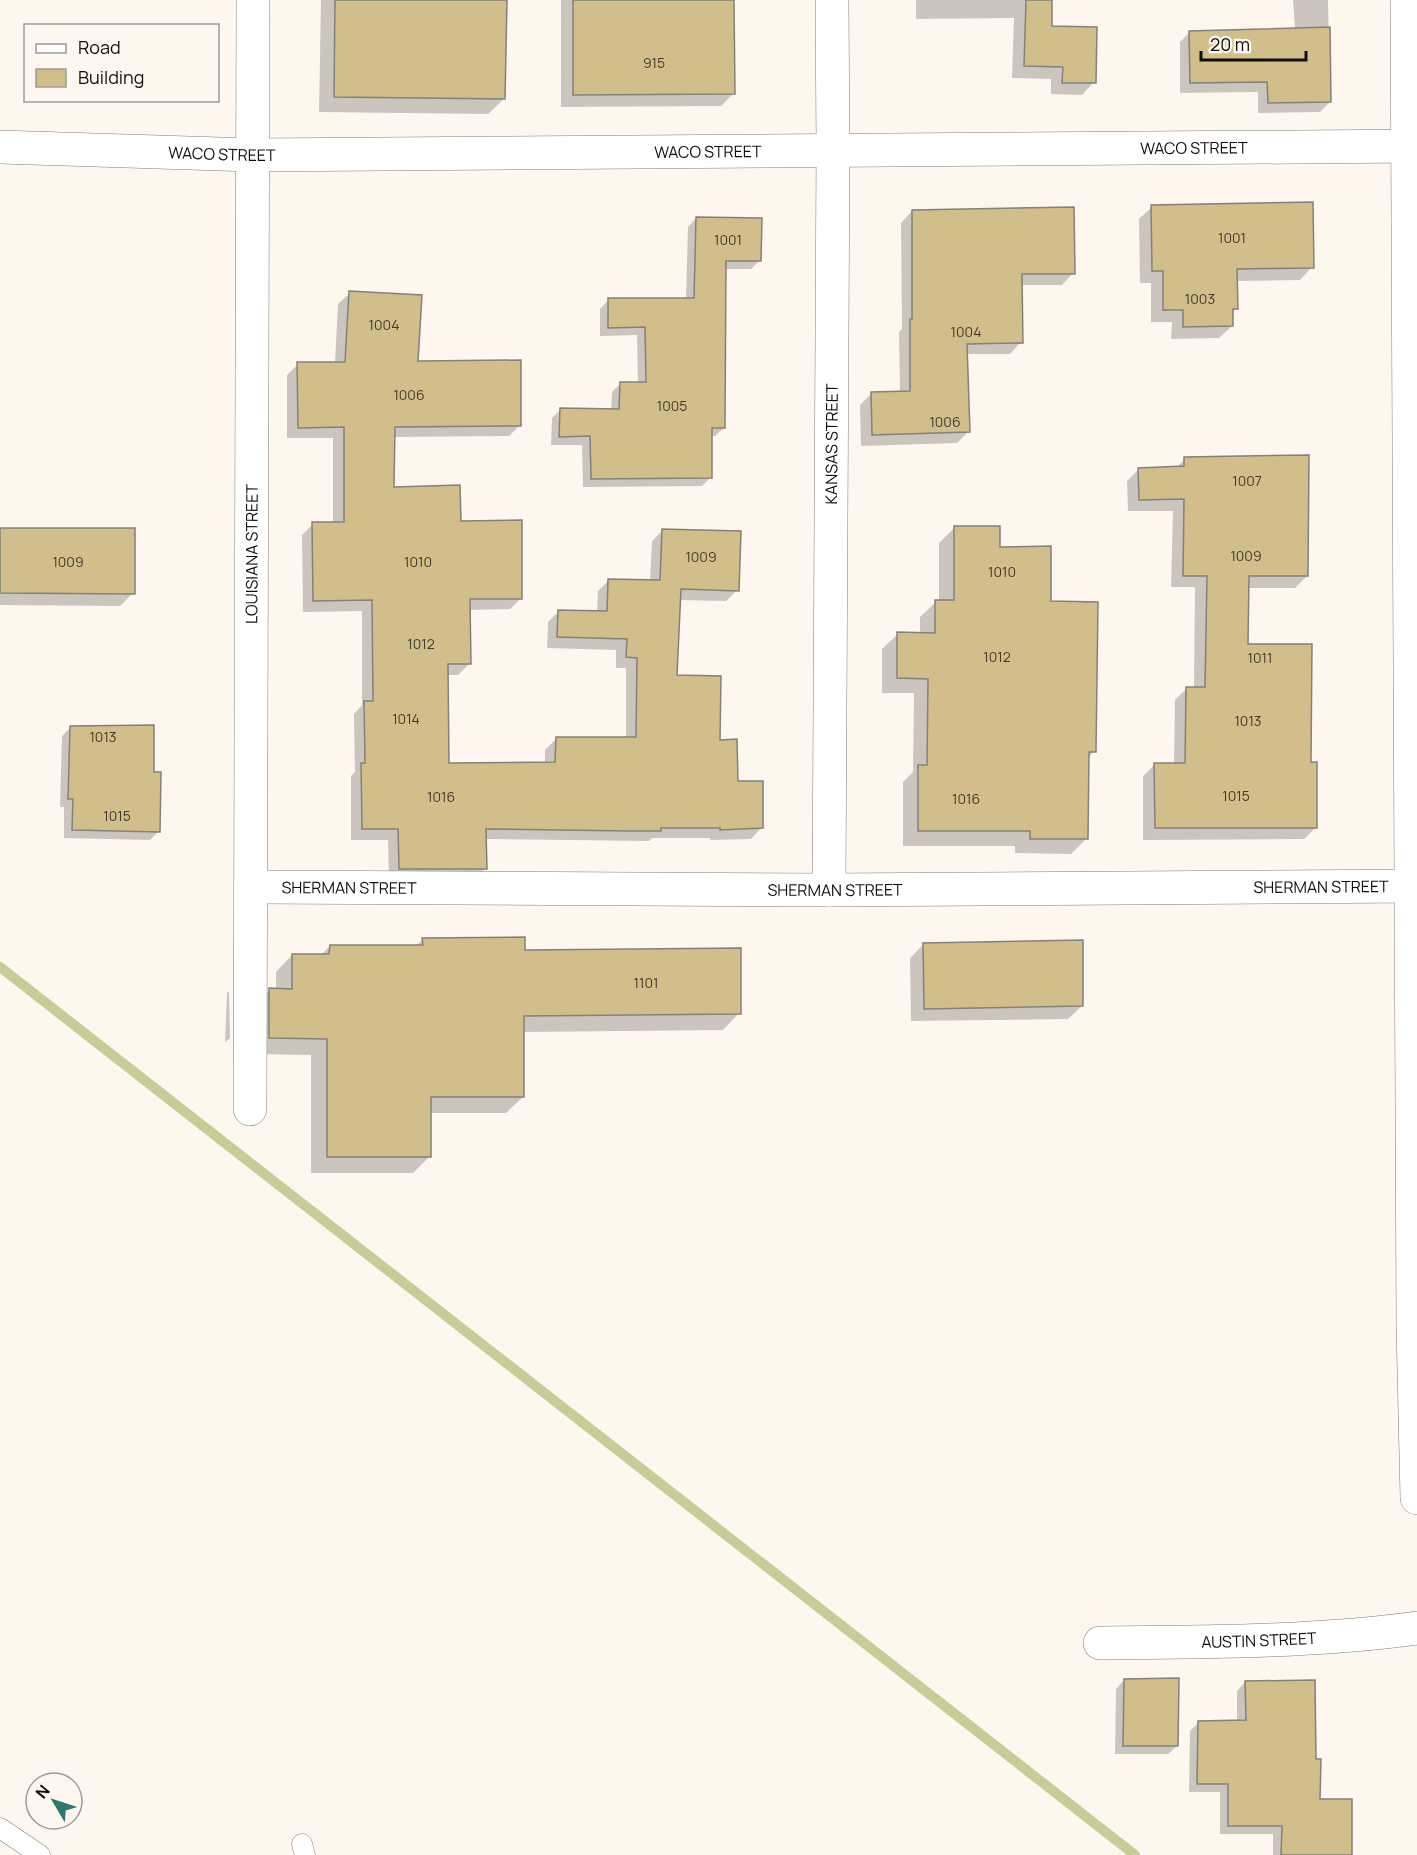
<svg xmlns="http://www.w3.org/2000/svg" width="1417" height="1855" font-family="Manrope,sans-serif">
<rect width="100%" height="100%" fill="#fef7f0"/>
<path fill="#0003" d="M 321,0 L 505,0 L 504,99 L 488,114 L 319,112 Z
M 561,0 L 733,0 L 734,93 L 721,106 L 561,107 Z
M 916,0 L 1051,0 L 1051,27 L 1094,82 L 1082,95 L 1051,94 L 1051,79 L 1012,78 L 1014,18 L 916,19 Z
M 1293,0 L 1328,0 L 1330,102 L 1320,112 L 1258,113 L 1258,92 L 1180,93 L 1180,42 L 1190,32 L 1295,29 Z
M 1152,207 L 1312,267 L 1300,280 L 1236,281 L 1236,308 L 1232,313 L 1232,326 L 1219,338 L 1171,339 L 1172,322 L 1151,322 L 1151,283 L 1140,283 L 1139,219 Z
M 912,211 L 1073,273 L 1062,285 L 1021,285 L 1021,342 L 1010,354 L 966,354 L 968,432 L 957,443 L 861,446 L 860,405 L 872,393 L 900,393 L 899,332 L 902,329 L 901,223 Z
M 696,218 L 759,261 L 751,269 L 725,269 L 724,428 L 715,436 L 711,436 L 711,477 L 702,486 L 583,487 L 582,445 L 551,445 L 552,418 L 560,410 L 611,411 L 612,392 L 620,384 L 638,384 L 637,335 L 600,336 L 600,309 L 608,300 L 686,299 L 688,227 Z
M 350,293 L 416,362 L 520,425 L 509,436 L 393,437 L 393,488 L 459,522 L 521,598 L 510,609 L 468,610 L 469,664 L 458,675 L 446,675 L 447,764 L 545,764 L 545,750 L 556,739 L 626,739 L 626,668 L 616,668 L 616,650 L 547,648 L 548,622 L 559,611 L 597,612 L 598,591 L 609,580 L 650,581 L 652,541 L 663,530 L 737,590 L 726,601 L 679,600 L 676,677 L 719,741 L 737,783 L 762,827 L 751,839 L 710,840 L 710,838 L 652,838 L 649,841 L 484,839 L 485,869 L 474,880 L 389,880 L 388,840 L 351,840 L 351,776 L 355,772 L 354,714 L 362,705 L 362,611 L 303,612 L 302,535 L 313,524 L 333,524 L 333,438 L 287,438 L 287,375 L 298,364 L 335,363 L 338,304 Z
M 1185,459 L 1307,576 L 1295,588 L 1248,588 L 1247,646 L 1309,764 L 1316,827 L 1304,839 L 1143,840 L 1143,776 L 1155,764 L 1174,764 L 1175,700 L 1187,688 L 1194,688 L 1195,587 L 1171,587 L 1173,511 L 1128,511 L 1127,481 L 1139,469 L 1176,468 Z
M 954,528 L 998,549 L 1049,603 L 1094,751 L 1088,758 L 1086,839 L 1071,854 L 1015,853 L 1015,846 L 903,846 L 903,782 L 913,772 L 914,693 L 882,693 L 882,649 L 898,634 L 920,634 L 920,617 L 936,602 L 939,602 L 939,543 Z
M 0,529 L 133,593 L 120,606 L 0,605 Z
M 71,727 L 153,773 L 159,831 L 150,840 L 64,838 L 64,807 L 60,807 L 62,736 Z
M 423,939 L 523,951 L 739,1013 L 723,1030 L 523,1032 L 523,1097 L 506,1113 L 430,1113 L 430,1156 L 413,1173 L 311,1173 L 311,1055 L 253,1054 L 253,1006 L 270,990 L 276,990 L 276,972 L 292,955 L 321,955 L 330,946 L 416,946 Z
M 924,944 L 1082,1006 L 1068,1019 L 911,1021 L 910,958 Z
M 229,991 L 230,1038 L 225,1042 L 227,993 Z
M 1124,1680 L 1177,1746 L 1168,1754 L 1115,1754 L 1116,1689 Z
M 1245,1682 L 1318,1801 L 1350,1855 L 1273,1855 L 1273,1834 L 1220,1834 L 1220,1792 L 1189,1792 L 1190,1731 L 1199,1722 L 1237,1721 L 1237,1691 Z"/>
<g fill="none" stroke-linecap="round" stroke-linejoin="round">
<path stroke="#c6cd97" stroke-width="10" d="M 0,967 L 1135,1855"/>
</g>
<path fill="#d2be8a" stroke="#84817a" stroke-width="1.5" d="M 335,0 L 507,0 L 505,99 L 334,97 Z
M 573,0 L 734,0 L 735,94 L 573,95 Z
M 1026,0 L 1052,0 L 1052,26 L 1097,27 L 1096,83 L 1062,83 L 1063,67 L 1024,66 Z
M 1330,27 L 1331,102 L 1268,103 L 1267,82 L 1190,83 L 1189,31 Z
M 1313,202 L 1314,268 L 1237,269 L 1238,309 L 1233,309 L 1233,326 L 1183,327 L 1183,310 L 1163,310 L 1163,271 L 1152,271 L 1151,205 Z
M 1074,207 L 1075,274 L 1022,274 L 1023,343 L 967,344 L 970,432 L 872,435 L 871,392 L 910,391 L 910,319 L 912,319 L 912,210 Z
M 696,217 L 762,218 L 761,261 L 726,261 L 725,428 L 712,428 L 712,478 L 591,479 L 590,436 L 559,437 L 560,408 L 619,409 L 620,382 L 646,382 L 645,327 L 608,328 L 608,298 L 694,298 Z
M 349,291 L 422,295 L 418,361 L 521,360 L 521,426 L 395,427 L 394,487 L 460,485 L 461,521 L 522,520 L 522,599 L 470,599 L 471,664 L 448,664 L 449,763 L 555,762 L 556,737 L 636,737 L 637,658 L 626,657 L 627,639 L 557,637 L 558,610 L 607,611 L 608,579 L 660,580 L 662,529 L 741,531 L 739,591 L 681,589 L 677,675 L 721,676 L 720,740 L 737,739 L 738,781 L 763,781 L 763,828 L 720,830 L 720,828 L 661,828 L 661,831 L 628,831 L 486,829 L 487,869 L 399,869 L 398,829 L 362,829 L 361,763 L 365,763 L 364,701 L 373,701 L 372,600 L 313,601 L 312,522 L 344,522 L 344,427 L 298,428 L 297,362 L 345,362 Z
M 1309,455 L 1308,576 L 1249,576 L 1248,644 L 1312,644 L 1311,762 L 1317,762 L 1317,828 L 1155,828 L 1154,763 L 1185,763 L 1186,687 L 1205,687 L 1207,576 L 1183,576 L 1184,499 L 1139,500 L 1138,468 L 1184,466 L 1184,457 Z
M 954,526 L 1000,526 L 1000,547 L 1051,546 L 1051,601 L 1098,602 L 1096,752 L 1089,752 L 1088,839 L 1030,839 L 1030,831 L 918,831 L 918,765 L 927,765 L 928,679 L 897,678 L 897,632 L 935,633 L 935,600 L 954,600 Z
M 0,528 L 135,528 L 135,594 L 0,593 Z
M 154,725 L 154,772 L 161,772 L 160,832 L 72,830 L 73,799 L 68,799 L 70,726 Z
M 525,937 L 525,950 L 741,948 L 741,1014 L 524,1016 L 524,1097 L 431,1097 L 431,1157 L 327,1157 L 327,1039 L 269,1038 L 269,988 L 292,989 L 292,954 L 329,954 L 330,945 L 423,945 L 422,938 Z
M 1083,940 L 1083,1006 L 924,1009 L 923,943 Z
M 1179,1678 L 1178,1746 L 1123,1746 L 1124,1679 Z
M 1315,1680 L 1316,1759 L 1321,1759 L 1320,1799 L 1352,1799 L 1352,1855 L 1281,1855 L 1282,1826 L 1228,1826 L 1228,1784 L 1197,1784 L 1198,1721 L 1246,1720 L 1245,1681 Z"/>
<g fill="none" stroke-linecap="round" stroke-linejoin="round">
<g stroke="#837d77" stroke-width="21">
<path id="service" d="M 0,1828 L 40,1855
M 302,1844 L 305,1855"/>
</g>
<g stroke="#837d77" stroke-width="34">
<g id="minor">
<path d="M 1407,0 L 1413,1328 L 1417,1498"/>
<path id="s1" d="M 0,147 L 252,155 L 1417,146"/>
<path id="s2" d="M 251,887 L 829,890 L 1417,886"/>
<path id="s3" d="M 829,890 L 833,150 L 832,0"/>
<path id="s4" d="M 250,1109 L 253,0"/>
<path id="s5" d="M 1100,1643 C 1206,1642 1312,1642 1417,1628"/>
</g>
</g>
<use href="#service" stroke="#fff" stroke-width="20"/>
<use href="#minor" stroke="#fff" stroke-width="33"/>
</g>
<g text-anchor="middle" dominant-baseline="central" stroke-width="4.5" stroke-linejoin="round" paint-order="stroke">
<g font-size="14" fill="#403a2c">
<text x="654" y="62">915</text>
<text x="1232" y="237">1001</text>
<text x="728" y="239">1001</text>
<text x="1200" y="298">1003</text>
<text x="384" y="324">1004</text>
<text x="966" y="331">1004</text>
<text x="409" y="394">1006</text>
<text x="672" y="405">1005</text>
<text x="945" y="421">1006</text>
<text x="1247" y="480">1007</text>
<text x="1246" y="555">1009</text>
<text x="701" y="556">1009</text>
<text x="68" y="561">1009</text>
<text x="418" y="561">1010</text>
<text x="1002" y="571">1010</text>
<text x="421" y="643">1012</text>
<text x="997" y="656">1012</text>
<text x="1260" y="657">1011</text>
<text x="406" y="718">1014</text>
<text x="1248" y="720">1013</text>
<text x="103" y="736">1013</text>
<text x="1236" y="795">1015</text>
<text x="441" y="796">1016</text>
<text x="966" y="798">1016</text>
<text x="117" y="815">1015</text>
<text x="646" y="982">1101</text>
</g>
<g font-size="16" fill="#100e0c" stroke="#fef7f0">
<text stroke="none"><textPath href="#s1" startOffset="1194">WACO STREET</textPath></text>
<text stroke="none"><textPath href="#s1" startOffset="708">WACO STREET</textPath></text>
<text stroke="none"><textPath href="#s1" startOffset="222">WACO STREET</textPath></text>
<text stroke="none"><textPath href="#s3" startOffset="446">KANSAS STREET</textPath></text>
<text stroke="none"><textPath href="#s4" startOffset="555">LOUISIANA STREET</textPath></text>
<text stroke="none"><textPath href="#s2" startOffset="98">SHERMAN STREET</textPath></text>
<text stroke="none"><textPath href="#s2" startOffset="1070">SHERMAN STREET</textPath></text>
<text stroke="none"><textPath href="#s2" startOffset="584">SHERMAN STREET</textPath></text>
<text stroke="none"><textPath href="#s5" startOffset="159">AUSTIN STREET</textPath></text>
</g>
</g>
<rect x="24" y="24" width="195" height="78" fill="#fef7f0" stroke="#9f9a95" stroke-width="1.5"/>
<rect x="36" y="44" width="30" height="9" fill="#ffffff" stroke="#9f9a95" stroke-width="1.5"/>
<text x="78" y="54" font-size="18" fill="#100e0c">Road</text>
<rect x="36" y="69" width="30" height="18" fill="#d2be8a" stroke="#9f9a95" stroke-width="1.5"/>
<text x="78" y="84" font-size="18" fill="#100e0c">Building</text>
<g transform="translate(54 1801) rotate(309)"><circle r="28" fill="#fef7f0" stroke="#9f9a95" stroke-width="1.5"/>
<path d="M0-4.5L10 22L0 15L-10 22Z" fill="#2f776e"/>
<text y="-9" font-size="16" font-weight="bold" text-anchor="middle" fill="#100e0c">N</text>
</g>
<path d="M1201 51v9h105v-9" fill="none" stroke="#100e0c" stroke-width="3"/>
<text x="1210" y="51" font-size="18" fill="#100e0c" stroke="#fef7f0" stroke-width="4.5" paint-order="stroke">20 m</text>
</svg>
